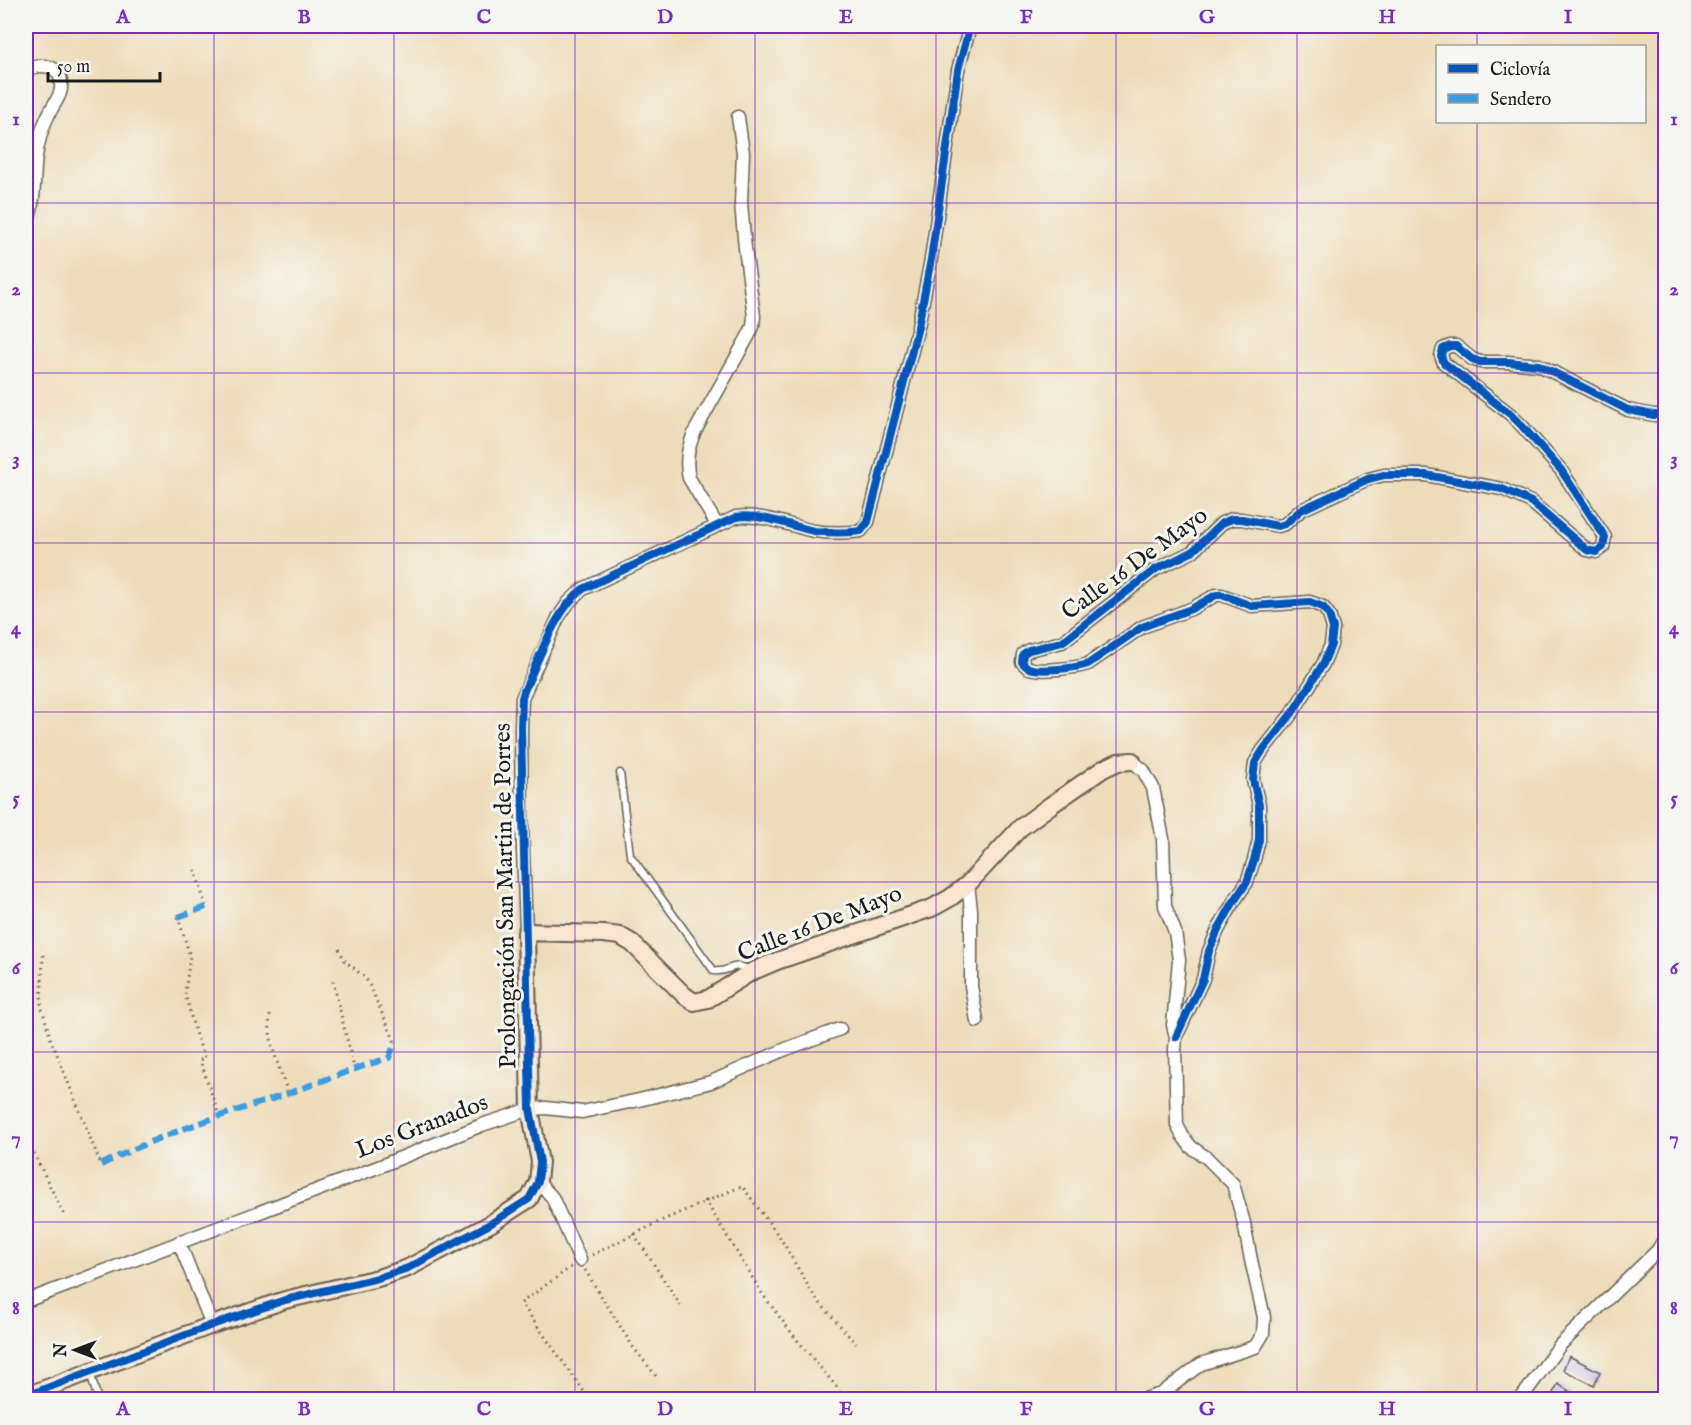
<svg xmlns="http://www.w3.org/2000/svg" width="1691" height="1425" font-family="'IM FELL English',serif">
<rect width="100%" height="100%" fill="#f6f6f2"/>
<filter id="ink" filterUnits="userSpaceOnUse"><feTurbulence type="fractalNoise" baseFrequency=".0167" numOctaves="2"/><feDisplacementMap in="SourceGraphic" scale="12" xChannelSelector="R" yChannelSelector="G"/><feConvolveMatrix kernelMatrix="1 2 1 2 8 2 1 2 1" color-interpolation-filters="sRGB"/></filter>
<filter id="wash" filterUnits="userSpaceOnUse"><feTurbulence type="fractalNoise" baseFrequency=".008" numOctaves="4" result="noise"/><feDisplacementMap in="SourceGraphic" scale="24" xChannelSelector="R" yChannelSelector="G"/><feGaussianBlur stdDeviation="1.35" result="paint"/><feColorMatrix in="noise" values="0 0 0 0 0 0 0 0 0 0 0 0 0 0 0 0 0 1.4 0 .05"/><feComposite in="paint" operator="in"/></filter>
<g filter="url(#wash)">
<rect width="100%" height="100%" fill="#eddcb9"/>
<g id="blocks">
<path fill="#bfb4e7" d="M 1569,1356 L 1600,1372 L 1594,1385 L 1563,1370 Z
M 1558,1384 L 1572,1393 L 1568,1400 L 1549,1400 Z"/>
</g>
</g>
<g filter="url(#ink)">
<use href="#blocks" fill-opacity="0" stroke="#655f53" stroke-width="1.5"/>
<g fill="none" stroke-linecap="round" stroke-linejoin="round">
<g stroke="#655f53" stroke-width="9">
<path id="lane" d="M 620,773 L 630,855 L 714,971 C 730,974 734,958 751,972
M 90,1372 L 98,1400"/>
</g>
<g stroke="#655f53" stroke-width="15">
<path id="street" d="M 26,72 C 37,62 60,64 61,82 C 63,95 53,104 48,116 C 42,128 38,143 36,156 C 33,178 36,203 26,225
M 717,525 L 689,478 C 685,461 688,447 695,431 L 750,333 L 753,326 L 754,316 L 745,248 L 741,203 L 743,153 L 738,117
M 1132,761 L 1143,770 L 1153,788 L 1163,839 L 1165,906 L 1175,932 L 1179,960 L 1173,1025 L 1176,1037 L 1175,1049 L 1177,1125 L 1182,1135 L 1191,1147 L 1207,1158 L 1233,1184 L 1244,1223 L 1251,1260 L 1264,1317 L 1263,1334 L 1255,1347 L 1201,1364 L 1161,1394 L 1142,1400
M 968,884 L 971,910 L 971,986 L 977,1021
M 526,932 L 522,821 L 521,728 L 522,698 L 558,618 L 569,602 L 583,589 L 736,517 C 759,513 791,526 814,531 C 829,533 846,533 861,531 L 868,522 L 918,327 L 931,259 L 958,70 L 970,26
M 1176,1037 L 1203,979 L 1209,951 L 1218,930 L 1233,903 L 1247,882 L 1254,860 L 1259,840 L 1259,805 L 1253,780 L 1255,763 L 1263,750 L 1293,712 L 1323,664 L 1331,645 L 1333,628 L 1329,615 L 1323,607 L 1310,602 L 1252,606 L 1222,595 L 1216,595 L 1191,609 L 1142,627 L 1088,664 C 1076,668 1041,672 1029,668 C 1026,667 1025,665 1022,662 L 1023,654 L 1029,650 L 1062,642 L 1156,569 L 1192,552 L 1222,523 L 1232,519 L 1242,519 L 1278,526 L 1285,524 L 1301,510 L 1368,479 L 1384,475 L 1426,475 L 1502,489 L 1531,502 L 1587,550 L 1596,552 L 1603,547 L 1605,537 L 1561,470 L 1522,426 L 1510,414 L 1444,363 L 1441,356 L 1443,349 L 1450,346 L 1456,346 L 1472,359 L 1480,362 L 1508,362 L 1539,365 L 1628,410 L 1654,415 L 1666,415
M 538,1182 L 552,1197 L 580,1260
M 179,1242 L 212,1325
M 26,1301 L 378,1167 L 482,1125 L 530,1109 L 546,1108 L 582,1112 L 639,1100 L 711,1082 L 786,1049 L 840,1029
M 1520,1400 L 1560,1345 L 1658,1250 L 1666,1236"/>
</g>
<g stroke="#655f53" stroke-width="20">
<path id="secondary" d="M 26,1396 L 212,1325 L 285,1300 L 378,1278 L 408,1268 L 490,1224 L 529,1199 L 538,1182 L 540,1162 L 530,1109 L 526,932 L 604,934 L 620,936 L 632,943 L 684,995 L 694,1002 L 708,999 L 751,972 L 777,961 L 932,908 L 950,898 L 968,884 L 1020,828 L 1051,805 L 1103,769 L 1118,762 L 1132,761"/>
</g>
<path stroke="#655f53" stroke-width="3" stroke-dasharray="1.5 4.5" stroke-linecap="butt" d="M 195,870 L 206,907
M 178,917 L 190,956 L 185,993 L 195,1032 L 205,1058 L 200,1060 L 219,1116
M 339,949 L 345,961 L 363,976 L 368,982 L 395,1042
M 43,955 L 41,1004 L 50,1037 L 101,1165
M 333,981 L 354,1068
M 270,1015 C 267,1041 280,1069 288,1093
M 26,1137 L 65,1217
M 705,1200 L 763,1295 L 794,1336 L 840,1391
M 634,1234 L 683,1309
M 592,1255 L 663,1220 L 742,1186 L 781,1239 L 814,1296 L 856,1344
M 571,1267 L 521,1303 L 590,1400
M 585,1270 L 633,1347 L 656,1376"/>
<use href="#lane" stroke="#fff" stroke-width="6"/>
<use href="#street" stroke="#fff" stroke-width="12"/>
<use href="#secondary" stroke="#fce5d0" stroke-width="16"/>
<path stroke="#3c9bdf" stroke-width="6" stroke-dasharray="12 6" stroke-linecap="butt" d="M 178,917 L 206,907
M 101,1165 C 158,1135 220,1116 281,1096 C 317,1083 352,1069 389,1058 L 395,1042"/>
<g stroke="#f6f6f2" stroke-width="11">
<path id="cycleway" d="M 1176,1037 L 1203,979 L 1209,951 L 1218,930 L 1233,903 L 1247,882 L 1254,860 L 1259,840 L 1259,805 L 1253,780 L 1255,763 L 1263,750 L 1293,712 L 1323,664 L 1331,645 L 1333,628 L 1329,615 L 1323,607 L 1310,602 L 1252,606 L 1222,595 L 1216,595 L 1191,609 L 1142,627 L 1088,664 C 1076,668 1041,672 1029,668 C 1026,667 1025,665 1022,662 L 1023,654 L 1029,650 L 1062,642 L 1156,569 L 1192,552 L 1222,523 L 1232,519 L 1242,519 L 1278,526 L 1285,524 L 1301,510 L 1368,479 L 1384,475 L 1426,475 L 1502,489 L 1531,502 L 1587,550 L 1596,552 L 1603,547 L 1605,537 L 1561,470 L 1522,426 L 1510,414 L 1444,363 L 1441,356 L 1443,349 L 1450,346 L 1456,346 L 1472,359 L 1480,362 L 1508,362 L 1539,365 L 1628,410 L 1654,415 L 1666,415
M 26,1396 L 212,1325 L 285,1300 L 378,1278 L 408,1268 L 490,1224 L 529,1199 L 538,1182 L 540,1162 L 530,1109 L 521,728 L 522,698 L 524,691 C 539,660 555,609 583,589 L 736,517 C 759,513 791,526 814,531 C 829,533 846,533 861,531 L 868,522 L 918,327 L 931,259 L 958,70 L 970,26"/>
</g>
<use href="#cycleway" stroke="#0057b8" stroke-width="8"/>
</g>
</g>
<path fill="none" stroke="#7b2cbf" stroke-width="1.5" stroke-opacity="0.55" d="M 214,26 L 214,1400M 394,26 L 394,1400M 575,26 L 575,1400M 755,26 L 755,1400M 936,26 L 936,1400M 1116,26 L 1116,1400M 1297,26 L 1297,1400M 1477,26 L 1477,46M 1477,122 L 1477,1400M 26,203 L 1666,203M 26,373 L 1666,373M 26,543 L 1666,543M 26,712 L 1666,712M 26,882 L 1666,882M 26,1052 L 1666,1052M 26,1222 L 1666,1222"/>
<g text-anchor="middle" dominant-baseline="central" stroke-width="6" stroke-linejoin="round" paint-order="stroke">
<g font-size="24" fill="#1c1c1c" stroke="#f6f6f2">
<text transform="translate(1135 564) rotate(-36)">Calle 16 De Mayo</text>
<text transform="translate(506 896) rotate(-91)">Prolongación San Martin de Porres</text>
<text transform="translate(820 924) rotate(-21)">Calle 16 De Mayo</text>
<text transform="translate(422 1127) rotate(-21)">Los Granados</text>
</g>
</g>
<rect width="1691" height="1425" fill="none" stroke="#f6f6f2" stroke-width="66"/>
<rect x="1436" y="45" width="210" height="78" fill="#f6f6f2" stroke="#9f9f9c" stroke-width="1.5"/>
<rect x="1448" y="64" width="30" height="9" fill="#0057b8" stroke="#9f9f9c" stroke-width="1.5"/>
<text x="1490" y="75" font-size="18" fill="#1c1c1c">Ciclovía</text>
<rect x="1448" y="94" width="30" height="9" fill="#3c9bdf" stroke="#9f9f9c" stroke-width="1.5"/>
<text x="1490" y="105" font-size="18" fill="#1c1c1c">Sendero</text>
<g transform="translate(75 1350) rotate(270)" stroke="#f6f6f2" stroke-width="4.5" paint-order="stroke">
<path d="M0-4.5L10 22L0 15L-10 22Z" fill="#1c1c1c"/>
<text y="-9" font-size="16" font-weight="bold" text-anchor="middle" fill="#1c1c1c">N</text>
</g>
<path d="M48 72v9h112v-9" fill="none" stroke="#1c1c1c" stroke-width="3"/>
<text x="57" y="72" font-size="18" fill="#1c1c1c" stroke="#f6f6f2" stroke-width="4.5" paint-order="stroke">50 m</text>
<rect x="33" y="33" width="1625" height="1359" fill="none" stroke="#7b2cbf" stroke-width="2"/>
<g font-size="20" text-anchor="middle" font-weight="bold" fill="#7b2cbf">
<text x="123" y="23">A</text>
<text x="304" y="23">B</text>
<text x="484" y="23">C</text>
<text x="665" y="23">D</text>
<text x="846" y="23">E</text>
<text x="1026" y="23">F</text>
<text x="1207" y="23">G</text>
<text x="1387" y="23">H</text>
<text x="1568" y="23">I</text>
<text x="16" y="125">1</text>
<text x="1674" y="125">1</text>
<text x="16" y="295">2</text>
<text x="1674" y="295">2</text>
<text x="16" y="465">3</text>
<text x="1674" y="465">3</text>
<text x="16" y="634">4</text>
<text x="1674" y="634">4</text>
<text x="16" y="804">5</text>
<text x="1674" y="804">5</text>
<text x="16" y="974">6</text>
<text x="1674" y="974">6</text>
<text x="16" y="1144">7</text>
<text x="1674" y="1144">7</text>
<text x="16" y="1314">8</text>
<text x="1674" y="1314">8</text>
<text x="123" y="1415">A</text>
<text x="304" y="1415">B</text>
<text x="484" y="1415">C</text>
<text x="665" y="1415">D</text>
<text x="846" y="1415">E</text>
<text x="1026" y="1415">F</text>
<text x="1207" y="1415">G</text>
<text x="1387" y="1415">H</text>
<text x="1568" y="1415">I</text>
</g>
</svg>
